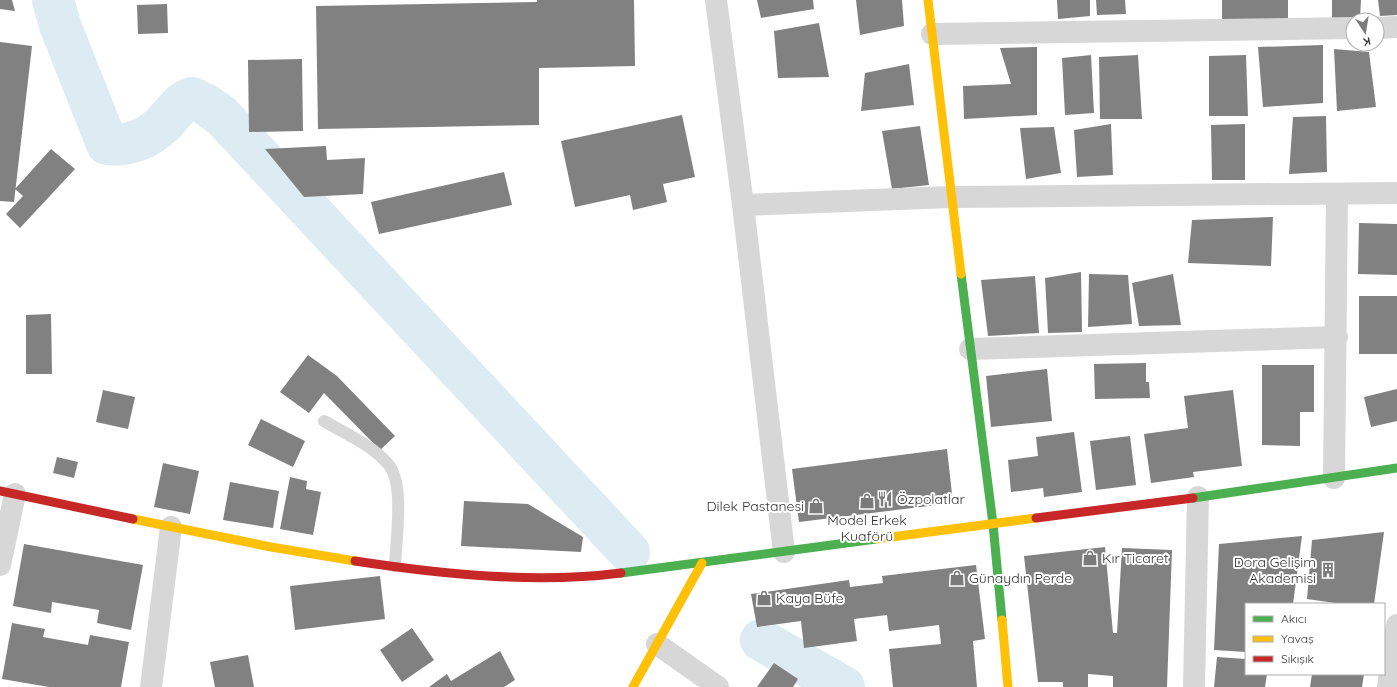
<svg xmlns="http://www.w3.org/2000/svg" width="1397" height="687" font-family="Quicksand,sans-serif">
<rect width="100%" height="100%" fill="#fff"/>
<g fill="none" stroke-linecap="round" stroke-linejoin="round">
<path stroke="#ddebf3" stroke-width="42" d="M 53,0 L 60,25 L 107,144 C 129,147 149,138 164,123 C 174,113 178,103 192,98 L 205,104 L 222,116 L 629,552
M 761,640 L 844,687"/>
</g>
<path fill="#818181" d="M 0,0 L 12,0 L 15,11 L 0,9 Z
M 537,0 L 634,0 L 635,66 L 539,68 L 539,125 L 318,129 L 316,6 L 537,2 Z
M 757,0 L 813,0 L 814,9 L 761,18 Z
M 856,0 L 902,0 L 904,26 L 860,35 Z
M 1057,0 L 1090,0 L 1090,16 L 1058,19 Z
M 1096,0 L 1125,0 L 1126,14 L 1097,15 Z
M 1222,0 L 1288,0 L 1288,24 L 1222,24 Z
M 1332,0 L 1361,0 L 1360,18 L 1332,18 Z
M 1378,0 L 1397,0 L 1397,15 L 1380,16 Z
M 167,4 L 168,33 L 138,34 L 137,5 Z
M 819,23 L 829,77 L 778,78 L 774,31 Z
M 0,42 L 32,46 L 14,202 L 0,201 Z
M 1323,45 L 1323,103 L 1263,107 L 1258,47 Z
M 1037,47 L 1037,115 L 964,119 L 963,86 L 1011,84 L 1000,48 Z
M 1334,49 L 1369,52 L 1376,107 L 1337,111 Z
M 1091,55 L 1094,113 L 1065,115 L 1062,58 Z
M 1138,55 L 1142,119 L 1100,119 L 1099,57 Z
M 1246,55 L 1248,116 L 1209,116 L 1209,56 Z
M 302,59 L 303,131 L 249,132 L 248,60 Z
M 909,64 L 914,105 L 861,111 L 865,73 Z
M 682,115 L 695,177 L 663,184 L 667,202 L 633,210 L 630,195 L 575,207 L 561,141 Z
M 1326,116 L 1327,172 L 1289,174 L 1293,117 Z
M 1111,124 L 1113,175 L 1077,177 L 1074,130 Z
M 1245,124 L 1245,180 L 1212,180 L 1211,125 Z
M 920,126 L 929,185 L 892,189 L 882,131 Z
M 1054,127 L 1061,173 L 1026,179 L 1020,128 Z
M 326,146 L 327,160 L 365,158 L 363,194 L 304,197 L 265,149 Z
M 51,149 L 75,169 L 20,228 L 6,214 L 23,196 L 15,189 Z
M 504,172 L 512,205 L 379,234 L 371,202 Z
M 1273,217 L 1271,266 L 1188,263 L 1192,220 Z
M 1359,223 L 1397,224 L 1397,275 L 1358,274 Z
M 1081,272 L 1082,332 L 1048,333 L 1045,278 Z
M 1089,274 L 1128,275 L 1132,324 L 1088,327 Z
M 1173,274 L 1181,325 L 1139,326 L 1132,283 Z
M 1035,276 L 1039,333 L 988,336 L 981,280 Z
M 1359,296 L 1397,296 L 1397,354 L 1359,354 Z
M 51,314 L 52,374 L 26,374 L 26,315 Z
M 308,355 L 337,376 L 395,436 L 380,450 L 324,393 L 309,413 L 280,392 Z
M 1146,363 L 1146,382 L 1149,382 L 1150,398 L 1095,399 L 1094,364 Z
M 1262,365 L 1314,365 L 1314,412 L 1300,412 L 1300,446 L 1262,445 Z
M 1047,369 L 1052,421 L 991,427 L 986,376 Z
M 1397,389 L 1397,421 L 1371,427 L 1364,397 Z
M 103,390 L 135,397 L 128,429 L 96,422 Z
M 1233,390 L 1242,466 L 1193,472 L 1194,477 L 1151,483 L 1144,434 L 1188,428 L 1184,396 Z
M 261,419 L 305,441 L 293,467 L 248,445 Z
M 1074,432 L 1082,492 L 1044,497 L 1043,488 L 1011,492 L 1008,460 L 1038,456 L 1036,437 Z
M 1130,436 L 1136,485 L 1096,490 L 1090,441 Z
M 947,449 L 953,503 L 799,522 L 792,469 Z
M 57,457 L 78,462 L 74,478 L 53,473 Z
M 163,463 L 199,471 L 190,514 L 154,507 Z
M 290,477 L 307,481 L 306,489 L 321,492 L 313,535 L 280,529 Z
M 230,482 L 279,491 L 273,528 L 223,520 Z
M 464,501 L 528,504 L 583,537 L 581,552 L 461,546 Z
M 1384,532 L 1374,604 L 1342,604 L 1307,599 L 1312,540 Z
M 1302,536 L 1293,604 L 1246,604 L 1246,652 L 1214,650 L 1219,544 Z
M 24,544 L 143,565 L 131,630 L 97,623 L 99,610 L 52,602 L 51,613 L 13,606 Z
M 1105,547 L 1113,633 L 1117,633 L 1122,548 L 1172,550 L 1167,687 L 1113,687 L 1113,676 L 1088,674 L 1088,687 L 1063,687 L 1063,682 L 1038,682 L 1024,556 Z
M 976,565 L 985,639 L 973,641 L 977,687 L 893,687 L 889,649 L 941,644 L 939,625 L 889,631 L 887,615 L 854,619 L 857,641 L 804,648 L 801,621 L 757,627 L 751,594 L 849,580 L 850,587 L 883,583 L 882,576 Z
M 380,576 L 385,619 L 295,630 L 290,586 Z
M 12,623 L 45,629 L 43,637 L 88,645 L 90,635 L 129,642 L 121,687 L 49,687 L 2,679 Z
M 412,628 L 434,660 L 402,682 L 380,650 Z
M 500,651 L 515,680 L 504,687 L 429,687 L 447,674 L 451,681 Z
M 248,655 L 254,687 L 215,687 L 210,662 Z
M 1217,657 L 1246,659 L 1246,674 L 1267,674 L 1265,687 L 1214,687 Z
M 774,663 L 798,679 L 793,687 L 757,687 Z
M 1312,674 L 1364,674 L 1362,687 L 1310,687 Z"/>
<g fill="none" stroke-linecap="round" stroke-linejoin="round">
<path stroke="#d7d7d7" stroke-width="12" d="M 324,421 C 344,433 372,445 388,464 C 405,483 396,540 395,566"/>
<path stroke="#d7d7d7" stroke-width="22" d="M 716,0 L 743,205 L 784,552
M 1377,28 L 1397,27
M 932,34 L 1353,28
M 743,205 L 951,197 L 1397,193
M 970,349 L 1337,337
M 1334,478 L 1337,194
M 0,565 L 15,494
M 657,644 L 718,687
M 151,687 L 171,527
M 1194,687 L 1198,497
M 1388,687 L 1397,625"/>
<path stroke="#4caf50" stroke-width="9" d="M 961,274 L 993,524 L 1002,620
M 1193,498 L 1397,468
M 621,573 L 876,539"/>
<path stroke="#ffc107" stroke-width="9" d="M 928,0 L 961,274
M 133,519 L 271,547 L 355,561
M 876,539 L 1036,518
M 1002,620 L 1008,687
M 633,687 L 702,563"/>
<path stroke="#c62828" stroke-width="9" d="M 0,491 L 133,519
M 1036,518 L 1193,498
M 355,561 C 440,574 535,584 621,573"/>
</g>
<defs>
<g id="restaurant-bare" transform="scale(1.2)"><path d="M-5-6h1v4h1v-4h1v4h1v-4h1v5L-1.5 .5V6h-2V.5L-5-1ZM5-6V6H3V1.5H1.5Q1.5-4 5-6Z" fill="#7a7a7a" stroke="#fff" stroke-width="2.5" paint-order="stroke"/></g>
<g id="shop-bare" transform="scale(1.2)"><path d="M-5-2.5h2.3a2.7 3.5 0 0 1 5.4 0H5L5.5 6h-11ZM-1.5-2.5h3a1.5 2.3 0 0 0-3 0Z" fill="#7a7a7a" stroke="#fff" stroke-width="2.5" paint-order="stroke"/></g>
<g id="building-bare" transform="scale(1.2)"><path d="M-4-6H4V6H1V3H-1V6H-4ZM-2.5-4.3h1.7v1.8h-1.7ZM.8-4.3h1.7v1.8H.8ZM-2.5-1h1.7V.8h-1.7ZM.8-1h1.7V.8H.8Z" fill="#7a7a7a" stroke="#fff" stroke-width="2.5" paint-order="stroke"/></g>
</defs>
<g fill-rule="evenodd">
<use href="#restaurant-bare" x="885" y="499"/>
<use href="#shop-bare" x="867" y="501"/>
<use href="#shop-bare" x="816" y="506"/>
<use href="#shop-bare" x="1090" y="558"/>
<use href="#building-bare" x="1328" y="570"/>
<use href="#shop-bare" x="957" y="578"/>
<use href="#shop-bare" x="764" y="598"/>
</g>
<g text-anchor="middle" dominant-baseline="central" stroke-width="4" stroke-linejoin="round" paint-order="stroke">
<g font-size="14" fill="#333" stroke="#fff" text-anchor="start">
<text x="897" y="499">Özpolatlar</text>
<text x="804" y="506" text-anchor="end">Dilek Pastanesi</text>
<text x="867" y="520" text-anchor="middle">Model Erkek<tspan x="867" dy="16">Kuaförü</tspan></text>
<text x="1102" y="558">Kır Ticaret</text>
<text x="1316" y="562" text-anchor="end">Dora Gelişim<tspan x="1316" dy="16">Akademisi</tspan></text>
<text x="969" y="578">Günaydın Perde</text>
<text x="776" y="598">Kaya Büfe</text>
</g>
</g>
<rect x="1245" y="603" width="140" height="72" fill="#ffffff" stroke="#adadad"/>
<rect x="1253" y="616" width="20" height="6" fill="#4caf50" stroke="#adadad"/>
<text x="1281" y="623" font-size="12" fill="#333333">Akıcı</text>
<rect x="1253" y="636" width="20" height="6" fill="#ffc107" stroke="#adadad"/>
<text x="1281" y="643" font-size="12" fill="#333333">Yavaş</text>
<rect x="1253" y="656" width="20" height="6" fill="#c62828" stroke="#adadad"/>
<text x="1281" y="663" font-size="12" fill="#333333">Sıkışık</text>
<g transform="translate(1365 32) rotate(168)"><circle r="19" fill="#ffffff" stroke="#adadad"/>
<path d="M0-3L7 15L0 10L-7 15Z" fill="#7a7a7a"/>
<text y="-6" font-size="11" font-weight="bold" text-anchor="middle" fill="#333333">K</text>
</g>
</svg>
